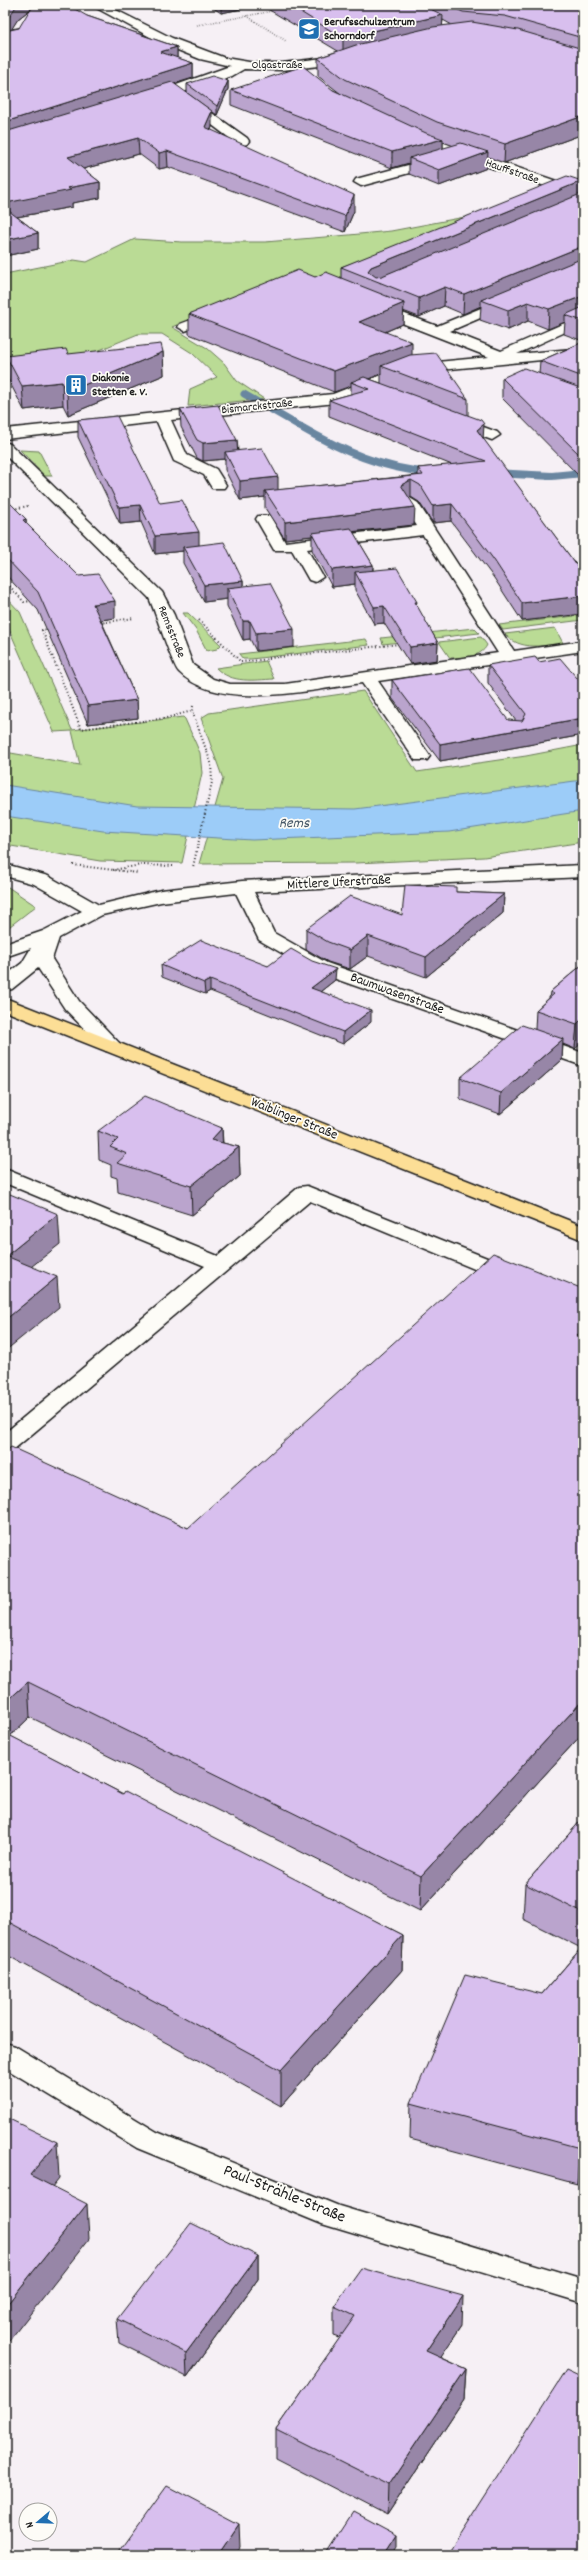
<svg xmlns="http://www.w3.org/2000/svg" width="588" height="2560" font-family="Dekko,sans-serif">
<rect width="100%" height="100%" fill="#f6f0f5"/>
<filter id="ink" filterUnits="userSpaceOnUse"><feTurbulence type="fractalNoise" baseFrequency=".025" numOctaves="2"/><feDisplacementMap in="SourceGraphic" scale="8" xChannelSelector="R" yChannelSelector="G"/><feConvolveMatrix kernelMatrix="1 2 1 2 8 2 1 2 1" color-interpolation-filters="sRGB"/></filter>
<g filter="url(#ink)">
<path fill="#badb95" stroke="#6b7c58" d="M 565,198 L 338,287 L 298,273 L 172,327 L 207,348 L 224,363 L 237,381 L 264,399 L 188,406 L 190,389 L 217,377 L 192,353 L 162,334 L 138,334 L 78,359 L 5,369 L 5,274 L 74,260 L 87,262 L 135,239 L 182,242 L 265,242 L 349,235 L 391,231 Z
M 20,450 L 39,451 L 52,476 L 45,476 Z
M 5,596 L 20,612 L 72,730 L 183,717 L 185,719 L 200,753 L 202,773 L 182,863 L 100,861 L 5,845 L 5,752 L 80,765 L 72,731 L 54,732 L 5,620 Z
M 183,613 L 188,613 L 221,645 L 217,649 L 207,651 L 196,630 Z
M 583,615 L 583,620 L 503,630 L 499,625 Z
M 474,628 L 479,633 L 383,644 L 381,638 Z
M 555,628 L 563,643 C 543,646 520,651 505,634 Z
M 481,637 L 487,645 C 481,658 463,657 450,658 L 439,642 Z
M 366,639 L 369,645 L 251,659 L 243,659 L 239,654 Z
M 266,661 L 274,679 C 254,680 232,684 216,668 Z
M 363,691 L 417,772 L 526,756 L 583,745 L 583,842 L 484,857 L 356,863 L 199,864 L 223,779 L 201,718 L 209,713 Z
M 5,885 L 36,906 L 5,930 Z"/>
<path fill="#9cccf8" stroke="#6986a0" d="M 583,780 L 583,811 L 449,832 L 252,840 L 103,831 L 5,816 L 5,785 L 137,806 L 355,809 Z"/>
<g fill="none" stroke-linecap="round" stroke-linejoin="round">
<path stroke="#6986a0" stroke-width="7" d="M 244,394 L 301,427"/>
<path stroke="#6986a0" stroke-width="8" d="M 299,426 C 342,451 383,469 432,473
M 494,473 L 552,476 L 583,473"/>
<g stroke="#1c1c1c" stroke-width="3">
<path id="minor" d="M 91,5 L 106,5 L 172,38 L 225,58 L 255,63 L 282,63 L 348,55 L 354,59 L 348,63 L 282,70 L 244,69 L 232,76 L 153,102 L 148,101 L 147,98 L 148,95 L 230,66 L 200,59 L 163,44 Z
M 188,96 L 247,138 L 249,141 L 247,144 L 227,150 L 222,149 L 220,146 L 232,140 L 183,103 L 182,100 Z
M 415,133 L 583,190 L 583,199 L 410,140 L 408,137 L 410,134 Z
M 438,157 L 443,158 L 445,161 L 443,164 L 361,186 L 354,182 L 356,179 Z
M 508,297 L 513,298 L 515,301 L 513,304 L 450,331 L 501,351 L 583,315 L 583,324 L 517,354 L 583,348 L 583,356 L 409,373 L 336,403 L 171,420 L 187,455 L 216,469 L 226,485 L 224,488 L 212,488 L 204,475 L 174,461 L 157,422 L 5,439 L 5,429 L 333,394 L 406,365 L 489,357 L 371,311 L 369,308 L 376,304 L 381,305 L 437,326 Z
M 217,310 L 224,314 L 222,317 L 185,331 L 178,327 L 180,324 Z
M 456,417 L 497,432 L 500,435 L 492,440 L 451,425 L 448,422 L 451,419 Z
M 5,442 L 10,444 L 162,592 L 174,615 L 193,665 L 213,679 L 230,684 L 285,684 L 498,653 L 423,535 L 307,549 L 323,577 L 315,582 L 309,580 L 292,550 L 274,550 L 256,519 L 258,516 L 270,516 L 285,542 L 417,526 L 402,503 L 410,498 L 418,503 L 514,651 L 583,641 L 583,651 L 378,681 L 430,756 L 427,760 L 415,760 L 362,683 C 311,690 219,712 179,672 C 172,665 156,613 149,598 L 5,455 Z
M 5,864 L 48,876 L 99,905 L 161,890 L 242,881 L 583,865 L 583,877 L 254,892 L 274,933 L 327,963 L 583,1053 L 583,1066 L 313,971 L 259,940 L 236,893 L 161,902 L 102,915 L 59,938 L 52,959 L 79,1001 L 123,1047 L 120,1051 L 106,1051 L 65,1009 L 38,968 L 12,989 L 5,991 L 5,976 L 22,963 L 31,948 L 5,957 L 5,944 L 43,931 L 82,911 L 34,884 L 5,876 Z
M 5,1169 L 218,1256 L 299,1187 L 307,1186 L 517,1270 L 520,1275 L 517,1280 L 509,1282 L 501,1280 L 310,1201 L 13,1450 L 5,1452 L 5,1433 L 205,1266 L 5,1183 Z
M 5,2043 L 15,2046 L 157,2132 L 339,2206 L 583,2279 L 583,2303 L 322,2224 L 137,2148 L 5,2068 Z"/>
</g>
<g stroke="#1c1c1c" stroke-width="3">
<path id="major" d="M 5,998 L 583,1226 L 583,1240 L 5,1011 Z"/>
</g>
<path stroke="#1c1c1c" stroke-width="1.5" stroke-dasharray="0.5 2" stroke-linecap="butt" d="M 247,16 L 286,41
M 197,25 L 273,11"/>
<path stroke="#1c1c1c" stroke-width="2" stroke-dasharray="1 2.5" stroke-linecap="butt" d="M 13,509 L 28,506
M 5,581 L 24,602 L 32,601
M 199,620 L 241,662
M 100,623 L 134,618
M 49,629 L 42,630 L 81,729 L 166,718 L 192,711
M 269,658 L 400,644
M 241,662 L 270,659
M 193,706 L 192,711 L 211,763 L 212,782 L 193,867
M 73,865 L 138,873
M 113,870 L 141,865 L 174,866"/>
<use href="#minor" fill="#fdfcf7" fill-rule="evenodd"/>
<use href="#major" fill="#fcde96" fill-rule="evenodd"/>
</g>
<path fill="#baa4cd" stroke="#1c1c1c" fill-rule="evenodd" d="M 5,5 L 36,5 L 18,19 L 11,29 L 87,16 L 177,47 L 177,58 L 193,63 L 193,78 L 175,84 L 212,127 L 211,130 L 354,211 L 345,232 L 168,167 L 159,169 L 139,154 L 83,169 L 100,182 L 100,198 L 72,203 L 72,207 L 17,217 L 38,233 L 38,249 L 5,256 Z
M 209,5 L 583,5 L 583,134 L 504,163 L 488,157 L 487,168 L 439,186 L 409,174 L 409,163 L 392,168 L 231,105 L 231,90 L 333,90 L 341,94 L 318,76 L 318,58 L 338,51 L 261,5 L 221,13 ZM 443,20 L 452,25 L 442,26 ZM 443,142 L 454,146 L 443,149 Z
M 228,81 L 228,89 L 217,115 L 187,93 L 187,84 Z
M 582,170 L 583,170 L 583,190 L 582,189 L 582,194 L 583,193 L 583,341 L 564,334 L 565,322 L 548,329 L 528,321 L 508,330 L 480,320 L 481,306 L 463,314 L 444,306 L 419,317 L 403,311 L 403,324 L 385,332 L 412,355 L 468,399 L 468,415 L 483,439 L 583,574 L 583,614 L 522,621 L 494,578 L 451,521 L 433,523 L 419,502 L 411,497 L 409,498 L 414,525 L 353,532 L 373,565 L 373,570 L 417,602 L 416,605 L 438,643 L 437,660 L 410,664 L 384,623 L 374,624 L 355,590 L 355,584 L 332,587 L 312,550 L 312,536 L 285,539 L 265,508 L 265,497 L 240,500 L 225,470 L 225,459 L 203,461 L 197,458 L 181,427 L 180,409 L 237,440 L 238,450 L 278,490 L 418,475 L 418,468 L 452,465 L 329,416 L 329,400 L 351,394 L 351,386 L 334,392 L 189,334 L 189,314 L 315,277 L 341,278 L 341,267 L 581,181 ZM 381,374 L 381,383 L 369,379 Z
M 583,342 L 583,480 L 502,398 L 502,378 L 539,374 L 540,361 Z
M 163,352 L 164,375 L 68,415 L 63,405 L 24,410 L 8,379 L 6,356 Z
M 78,420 L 160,503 L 199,545 L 243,581 L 243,586 L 294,647 L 256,651 L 250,639 L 243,640 L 227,606 L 227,599 L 204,602 L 183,563 L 183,551 L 155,554 L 141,522 L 120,524 L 78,437 Z
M 5,498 L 26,519 L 26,524 L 115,618 L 101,620 L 137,700 L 138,718 L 88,724 L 38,610 L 5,574 Z
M 579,654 L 583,654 L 583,678 L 578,672 Z
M 539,662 L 577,678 L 583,735 L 440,761 L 392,698 L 392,680 L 508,720 L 516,721 L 488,683 L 488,665 Z
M 456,892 L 504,894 L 503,913 L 426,977 L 368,956 L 350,969 L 328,962 L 306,949 L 306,929 L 402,915 Z
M 583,964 L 575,1049 L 563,1044 L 562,1060 L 500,1114 L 460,1099 L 460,1078 L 535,1029 L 536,1010 L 549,998 L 550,992 Z
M 161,965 L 268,966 L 335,980 L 321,991 L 371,1022 L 343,1044 L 210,991 L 205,994 L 162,977 Z
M 222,1128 L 223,1143 L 239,1147 L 240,1176 L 192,1215 L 118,1192 L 117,1178 L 111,1176 L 111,1165 L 99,1160 L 98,1131 Z
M 583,1289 L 583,1733 L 420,1911 L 30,1717 L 10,1736 L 123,1794 L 403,1935 L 402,1970 L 281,2106 L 5,1954 L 5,1452 L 188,1528 Z
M 583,1818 L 583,2169 L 577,2184 L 410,2139 L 411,2103 L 542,1994 L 581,1948 L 523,1919 L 525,1884 Z
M 258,2256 L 258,2279 L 187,2377 L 119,2343 L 117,2319 Z
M 334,2306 L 462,2325 L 440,2357 L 466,2369 L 464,2399 L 387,2515 L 276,2458 L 276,2429 L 340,2338 L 334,2336 Z"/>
<path fill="#9786a7" stroke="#1c1c1c" d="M 17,5 L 36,5 L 18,19 L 8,35 L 5,36 L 5,21 Z
M 221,5 L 261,5 L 221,13 Z
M 443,15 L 442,32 L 343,55 L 343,38 Z
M 177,47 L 177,62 L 160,52 Z
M 193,63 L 193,78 L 5,137 L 5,122 Z
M 228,81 L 228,89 L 217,115 L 217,106 Z
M 212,111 L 212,127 L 205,143 L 205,127 Z
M 583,116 L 583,134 L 504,163 L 505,144 Z
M 138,138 L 139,154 L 68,173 L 68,157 Z
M 443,139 L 443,154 L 409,158 L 409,163 L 392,168 L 392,152 Z
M 167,151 L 168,167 L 159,169 L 159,153 Z
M 488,152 L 487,168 L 439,186 L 439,170 Z
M 582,181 L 581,200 L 380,283 L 368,271 L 371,267 Z
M 100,182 L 100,198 L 72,203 L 72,207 L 11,218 L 5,223 L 5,207 L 6,203 L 67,188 Z
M 354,195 L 354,211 L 345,232 L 345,216 Z
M 38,233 L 38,249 L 5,256 L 5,240 Z
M 583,246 L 583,265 L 481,300 L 481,306 L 463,314 L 464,294 Z
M 445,287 L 444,306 L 419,317 L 419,298 Z
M 583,296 L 583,315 L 565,315 L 565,322 L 548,329 L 549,309 Z
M 528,302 L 528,321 L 508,330 L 508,310 Z
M 404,303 L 403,324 L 359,343 L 359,322 Z
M 412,342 L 412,363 L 381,366 L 381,374 L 356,384 L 351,382 L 351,386 L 334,392 L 334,371 Z
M 163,352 L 164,375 L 68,415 L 67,392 Z
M 62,382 L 63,405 L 24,410 L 22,386 Z
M 484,424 L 483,441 L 477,430 Z
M 237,440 L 238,458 L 225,452 L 225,459 L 203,461 L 203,443 Z
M 278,477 L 278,496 L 265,491 L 265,497 L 240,500 L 240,481 Z
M 411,480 L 411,497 L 401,503 L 401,485 Z
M 452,504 L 451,521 L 433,523 L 433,506 Z
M 140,505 L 141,522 L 120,524 L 119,507 Z
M 415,507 L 414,525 L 313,536 L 312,533 L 312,536 L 285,539 L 285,522 Z
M 26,519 L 27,537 L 23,520 Z
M 199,532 L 199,549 L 183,547 L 183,551 L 155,554 L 155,536 Z
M 373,565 L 372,583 L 355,572 L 355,584 L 332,587 L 332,570 Z
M 243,581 L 243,598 L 227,588 L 227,599 L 204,602 L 204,585 Z
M 583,596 L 583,614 L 522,621 L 522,603 Z
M 115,601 L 115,618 L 94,621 L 93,604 Z
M 384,606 L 384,623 L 374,624 L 374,607 Z
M 243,621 L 250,621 L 250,639 L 243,640 Z
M 294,629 L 294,647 L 256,651 L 256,633 Z
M 438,643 L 437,660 L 410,664 L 410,647 Z
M 137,700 L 138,718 L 88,724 L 88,706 Z
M 583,718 L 583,735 L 440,761 L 440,744 Z
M 504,894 L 503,913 L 426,977 L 426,957 Z
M 368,936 L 368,956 L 350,969 L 350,950 Z
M 336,969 L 335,980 L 311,999 L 311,988 Z
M 210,980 L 210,991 L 205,994 L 204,983 Z
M 371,1010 L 371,1022 L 343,1044 L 343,1032 Z
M 583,1018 L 583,1042 L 575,1049 L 577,1024 Z
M 563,1039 L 562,1060 L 500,1114 L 501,1093 Z
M 222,1128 L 223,1156 L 211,1140 Z
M 239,1147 L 240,1176 L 192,1215 L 191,1186 Z
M 58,1214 L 60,1244 L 8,1285 L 6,1256 Z
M 57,1277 L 59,1307 L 5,1351 L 5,1320 Z
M 583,1330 L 583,1361 L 577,1335 Z
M 28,1682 L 30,1717 L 5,1741 L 5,1703 Z
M 583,1700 L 583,1733 L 420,1911 L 421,1876 Z
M 403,1935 L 402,1970 L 281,2106 L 281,2070 Z
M 583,2140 L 583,2169 L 577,2184 L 580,2148 Z
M 57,2142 L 59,2178 L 33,2211 L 30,2175 Z
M 87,2204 L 89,2239 L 5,2346 L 5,2307 Z
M 258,2256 L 258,2279 L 187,2377 L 186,2353 Z
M 463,2296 L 462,2325 L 425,2380 L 426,2351 Z
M 466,2369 L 464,2399 L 387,2515 L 388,2485 Z
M 239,2524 L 240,2548 L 235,2555 L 218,2555 Z
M 397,2535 L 397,2547 L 392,2555 L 384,2555 Z"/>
<path fill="#d8bfee" stroke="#1c1c1c" d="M 5,5 L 17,5 L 7,20 L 5,21 Z
M 36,5 L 68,5 L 87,16 L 177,47 L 160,52 L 193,63 L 5,122 L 5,31 L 19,28 L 29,11 Z
M 289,5 L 422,5 L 443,15 L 343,38 Z
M 447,5 L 583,5 L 583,38 L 505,16 L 463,12 Z
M 472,22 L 518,30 L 583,49 L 583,116 L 505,144 L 437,122 L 345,79 L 318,58 L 356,45 L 433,27 Z
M 303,66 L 333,90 L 426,133 L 443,139 L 392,152 L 231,90 Z
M 212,76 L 228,81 L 217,106 L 187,84 Z
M 172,82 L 212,111 L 205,127 L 354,195 L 345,216 L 167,151 L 159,153 L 138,138 L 68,157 L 100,182 L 67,188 L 71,190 L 6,203 L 10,206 L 5,207 L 5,132 Z
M 461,143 L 488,152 L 439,170 L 409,158 Z
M 567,176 L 582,181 L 371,267 L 368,271 L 376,277 L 382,276 L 583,193 L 583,246 L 464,294 L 445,287 L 419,298 L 341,267 Z
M 5,208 L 38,233 L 5,240 Z
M 583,258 L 583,296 L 549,309 L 528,302 L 508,310 L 481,300 Z
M 298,270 L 315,277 L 326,272 L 404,303 L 359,322 L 412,342 L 334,371 L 189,314 Z
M 583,307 L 583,321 L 565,315 Z
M 583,342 L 583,377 L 540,361 Z
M 161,344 L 163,352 L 67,392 L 62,382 L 22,386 L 6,356 L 66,349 L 68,354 Z
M 436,353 L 468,399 L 381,366 L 410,355 Z
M 524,368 L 583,389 L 583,458 L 502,378 Z
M 364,377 L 481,420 L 484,424 L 477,430 L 583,574 L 583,596 L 522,603 L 494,560 L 452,504 L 433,506 L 420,485 L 411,480 L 401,485 L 415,507 L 285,522 L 265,491 L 423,475 L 418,468 L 486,461 L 329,400 L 369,389 L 351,382 Z
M 218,405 L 237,440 L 203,443 L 197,440 L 180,409 Z
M 117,416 L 160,503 L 182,500 L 199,532 L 155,536 L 140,505 L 119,507 L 78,420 Z
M 262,448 L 278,477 L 240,481 L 225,452 Z
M 5,498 L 26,519 L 23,520 L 79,576 L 98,574 L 115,601 L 93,604 L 137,700 L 88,706 L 38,592 L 5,557 Z
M 351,528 L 373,565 L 332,570 L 312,533 Z
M 224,542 L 243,581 L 204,585 L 183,547 Z
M 397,568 L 417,602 L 415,602 L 438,643 L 410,647 L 384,606 L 374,607 L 355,572 Z
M 270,583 L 294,629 L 256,633 L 250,621 L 243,621 L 227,588 Z
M 579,654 L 583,654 L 583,659 Z
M 535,657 L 539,662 L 560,658 L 577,678 L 583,680 L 583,718 L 440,744 L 392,680 L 469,668 L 508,720 L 522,721 L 526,714 L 488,665 Z
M 405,885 L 456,887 L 456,892 L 504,894 L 426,957 L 368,936 L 350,950 L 328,942 L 306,929 L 350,896 L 402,915 Z
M 201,940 L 268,966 L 291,949 L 312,961 L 336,969 L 311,988 L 371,1010 L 343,1032 L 210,980 L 204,983 L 161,965 Z
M 583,964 L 583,1018 L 577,1024 L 536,1010 L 554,994 L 550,992 Z
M 522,1025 L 563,1039 L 501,1093 L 460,1078 Z
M 145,1096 L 222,1128 L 211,1140 L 239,1147 L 191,1186 L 117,1163 L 127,1154 L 110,1147 L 118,1139 L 98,1131 Z
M 5,1192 L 58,1214 L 6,1256 L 57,1277 L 5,1320 Z
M 493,1253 L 583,1289 L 583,1330 L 577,1335 L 583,1337 L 583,1700 L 421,1876 L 28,1682 L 5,1703 L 5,1452 L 11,1447 L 188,1528 Z
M 5,1733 L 123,1794 L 125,1791 L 403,1935 L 281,2070 L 5,1920 Z
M 583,1818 L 583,1913 L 525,1884 Z
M 583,1946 L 583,2140 L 580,2148 L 411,2103 L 465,1975 L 542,1994 Z
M 5,2117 L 57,2142 L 30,2175 L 87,2204 L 5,2307 Z
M 191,2223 L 258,2256 L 186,2353 L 117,2319 Z
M 361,2268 L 463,2296 L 426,2351 L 466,2369 L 388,2485 L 276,2429 L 355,2316 L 334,2306 Z
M 566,2370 L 583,2378 L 583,2555 L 447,2555 Z
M 167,2486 L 239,2524 L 218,2555 L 117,2555 Z
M 354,2512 L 397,2535 L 384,2555 L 326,2555 Z"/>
</g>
<defs>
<g id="school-square" transform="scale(1.15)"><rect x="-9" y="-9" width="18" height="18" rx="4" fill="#1f6fb2" stroke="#fdfcf7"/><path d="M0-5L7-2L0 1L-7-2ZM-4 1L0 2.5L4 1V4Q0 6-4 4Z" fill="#fff"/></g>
<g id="building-square" transform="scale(1.15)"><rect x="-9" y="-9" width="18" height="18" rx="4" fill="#1f6fb2" stroke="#fdfcf7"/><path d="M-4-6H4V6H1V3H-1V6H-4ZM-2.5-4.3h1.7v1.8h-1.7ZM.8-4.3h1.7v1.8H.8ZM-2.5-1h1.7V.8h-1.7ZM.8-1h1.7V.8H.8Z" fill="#fff"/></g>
</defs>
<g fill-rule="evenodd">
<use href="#school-square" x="309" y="29"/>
<use href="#building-square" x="76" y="385"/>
</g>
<g text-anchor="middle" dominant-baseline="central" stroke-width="3.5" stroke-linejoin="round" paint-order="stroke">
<g font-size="12" font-weight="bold" fill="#1c1c1c" stroke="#fdfcf7" text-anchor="start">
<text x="324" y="22">Berufsschulzentrum<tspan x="324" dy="14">Schorndorf</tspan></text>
<text x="92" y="378">Diakonie<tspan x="92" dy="14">Stetten e. V.</tspan></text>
</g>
<g font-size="12" fill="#1c1c1c" stroke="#fdfcf7">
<text x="277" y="65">Olgastraße</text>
<text transform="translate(512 172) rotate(19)">Hauffstraße</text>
<text transform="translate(257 407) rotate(-6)">Bismarckstraße</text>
<text transform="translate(171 632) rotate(68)">Remsstraße</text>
</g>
<g font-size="14" fill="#1c1c1c" stroke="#fdfcf7">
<text transform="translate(339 883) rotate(-3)">Mittlere Uferstraße</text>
<text transform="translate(397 994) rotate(20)">Baumwasenstraße</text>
<text transform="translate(294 1119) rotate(22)">Waiblinger Straße</text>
</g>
<g font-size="15" font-style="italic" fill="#495a69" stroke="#fdfcf7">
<text x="294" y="824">Rems</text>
</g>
<g font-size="17" fill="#1c1c1c" stroke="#fdfcf7">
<text transform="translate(284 2195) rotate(22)">Paul-Strähle-Straße</text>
</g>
</g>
<rect width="588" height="2560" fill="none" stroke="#fdfcf7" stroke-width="20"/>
<rect x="10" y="10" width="568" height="2540" fill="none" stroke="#1c1c1c" stroke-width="1.5" filter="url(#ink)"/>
<g transform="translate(38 2522) rotate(251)"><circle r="19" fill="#fdfcf7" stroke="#a3a29f"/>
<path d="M0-3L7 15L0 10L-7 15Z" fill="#1f6fb2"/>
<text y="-6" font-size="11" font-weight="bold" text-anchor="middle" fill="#1c1c1c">N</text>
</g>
</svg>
